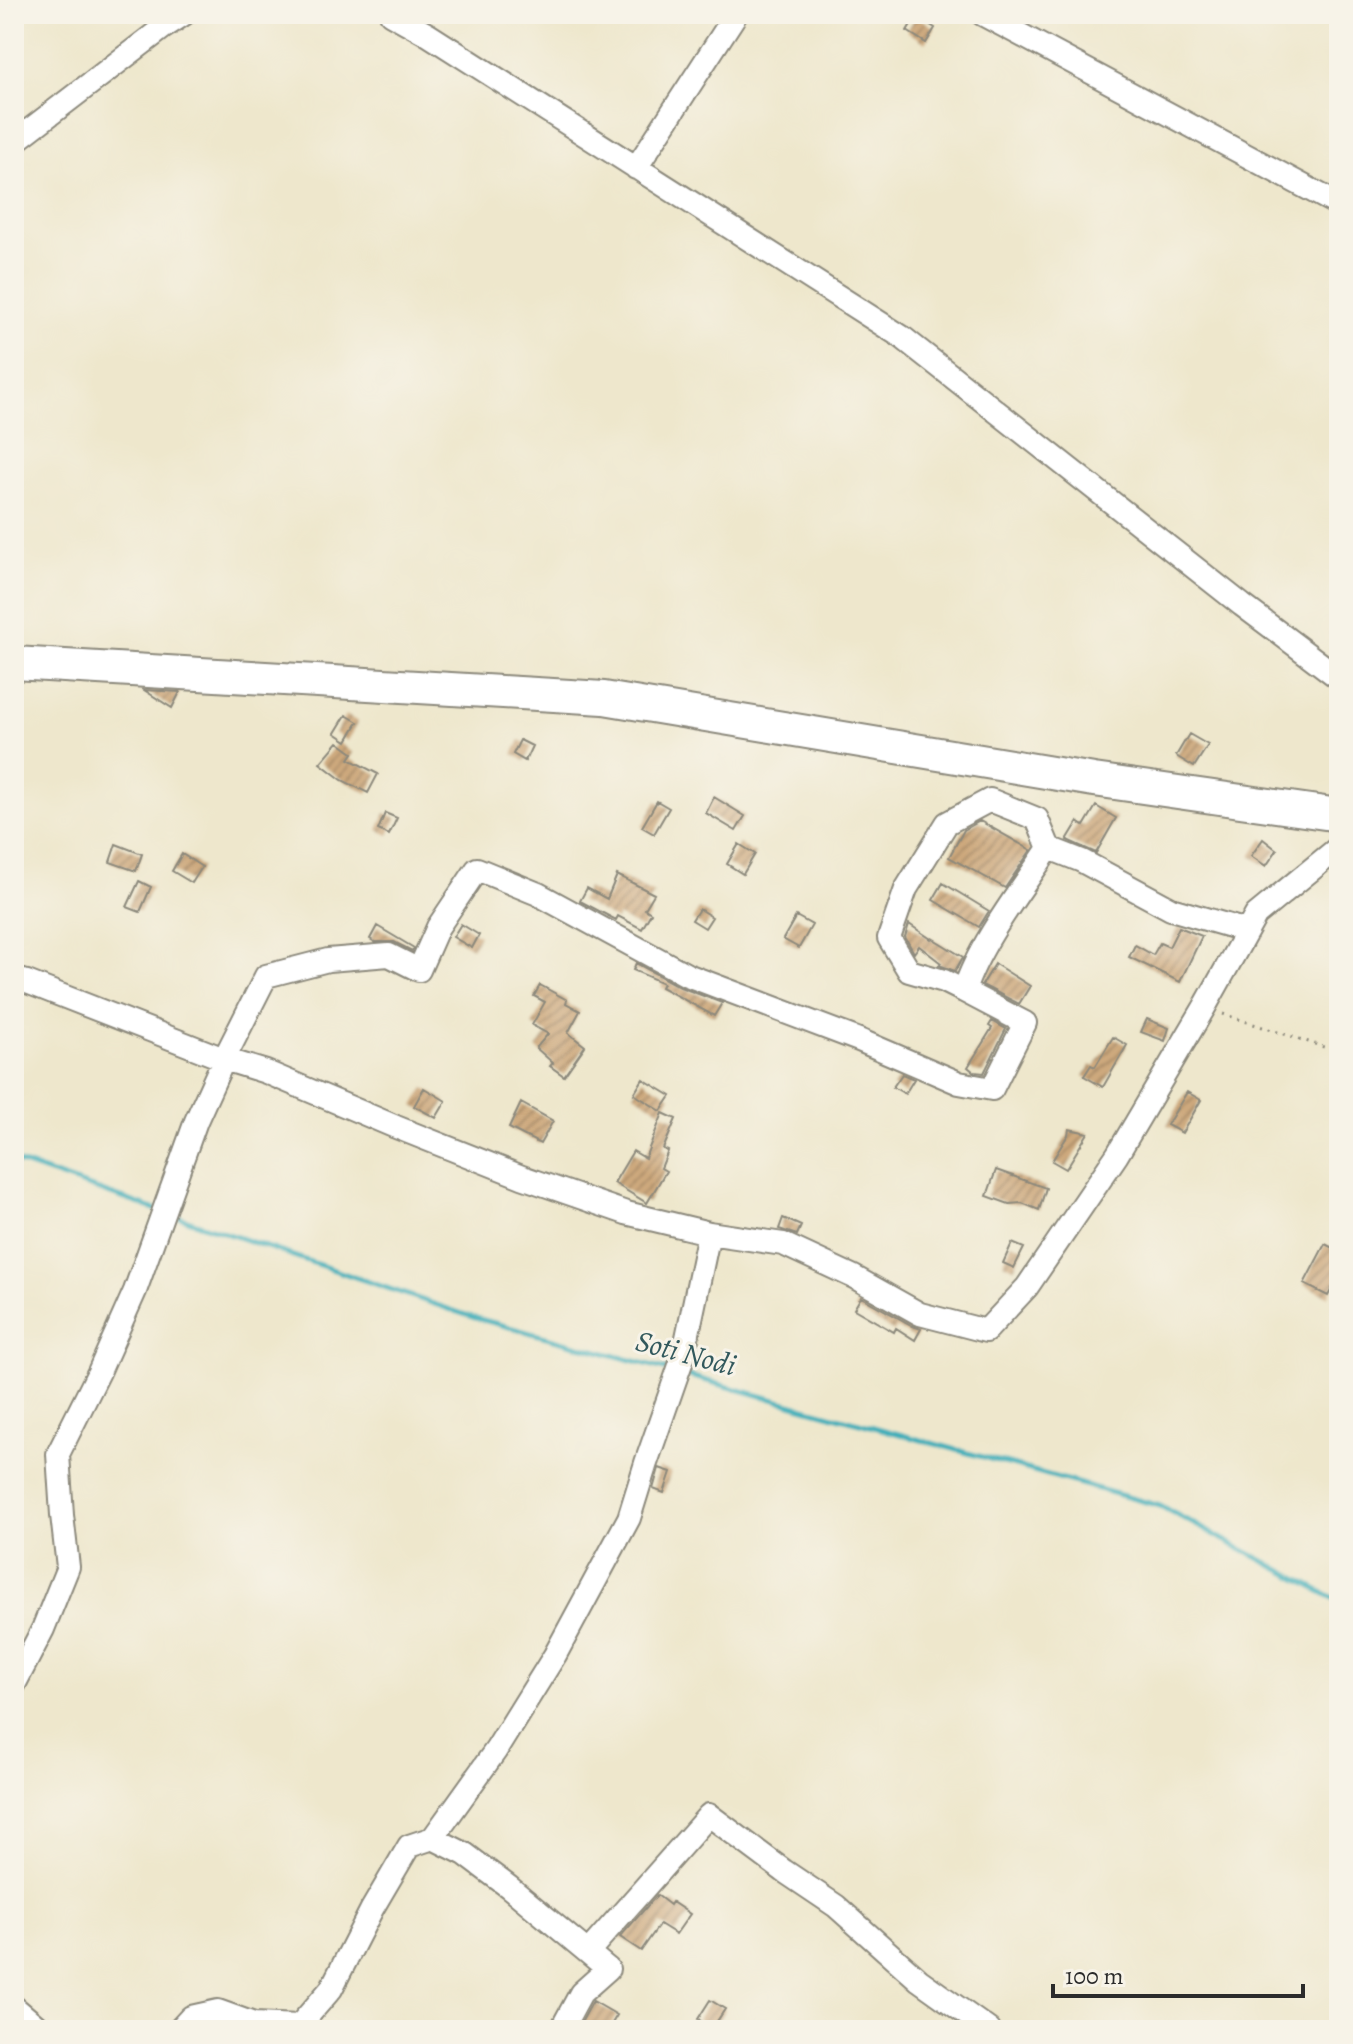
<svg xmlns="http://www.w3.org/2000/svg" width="1353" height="2044" font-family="Alegreya,serif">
<defs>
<pattern id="building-hatch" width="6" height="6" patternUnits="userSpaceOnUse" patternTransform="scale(2)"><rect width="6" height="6" fill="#cda97d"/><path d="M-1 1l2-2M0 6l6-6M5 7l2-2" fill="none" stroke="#a78a67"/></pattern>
</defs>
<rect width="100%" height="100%" fill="#f7f3e8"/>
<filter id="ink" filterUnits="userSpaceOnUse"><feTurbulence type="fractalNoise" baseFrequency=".0125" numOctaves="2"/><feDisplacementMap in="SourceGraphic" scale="16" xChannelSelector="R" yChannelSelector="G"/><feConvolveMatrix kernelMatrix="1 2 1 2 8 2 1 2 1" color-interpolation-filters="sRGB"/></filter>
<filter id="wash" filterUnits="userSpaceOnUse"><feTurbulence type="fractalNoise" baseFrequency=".006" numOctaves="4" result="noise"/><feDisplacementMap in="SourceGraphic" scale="32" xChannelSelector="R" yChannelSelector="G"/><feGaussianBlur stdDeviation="1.8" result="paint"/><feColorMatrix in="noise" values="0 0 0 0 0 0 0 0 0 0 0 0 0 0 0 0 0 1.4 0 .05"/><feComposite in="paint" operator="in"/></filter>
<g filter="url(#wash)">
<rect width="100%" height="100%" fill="#eee7cc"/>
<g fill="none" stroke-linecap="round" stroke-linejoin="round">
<path stroke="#3eaeb9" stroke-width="5" d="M 14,1161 L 157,1210
M 170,1214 L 472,1317 L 672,1371
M 682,1374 L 1160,1506 L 1339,1601"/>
</g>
<g id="blocks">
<path fill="url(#building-hatch)" d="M 916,16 L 935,28 L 926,43 L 907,31 Z
M 144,690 L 180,692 L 172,708 Z
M 346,715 L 358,722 L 347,741 L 335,733 Z
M 1189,734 L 1208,745 L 1194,767 L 1176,756 Z
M 520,740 L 532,746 L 525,761 L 513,754 Z
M 338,742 L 353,753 L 349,759 L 378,774 L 368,793 L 342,780 L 320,763 Z
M 714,797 L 745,816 L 736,831 L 706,813 Z
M 657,801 L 669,808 L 654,834 L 642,827 Z
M 1096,806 L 1116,818 L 1096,853 L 1067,840 L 1078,822 L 1084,826 Z
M 385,813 L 397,818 L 389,835 L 378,830 Z
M 980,821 L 1031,850 L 1005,888 L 949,857 L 964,830 Z
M 1263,839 L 1277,850 L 1266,866 L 1251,856 Z
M 116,844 L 142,854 L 136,871 L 110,862 Z
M 739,844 L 755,854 L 743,874 L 727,864 Z
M 182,854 L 202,867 L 192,883 L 172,871 Z
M 617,875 L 654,894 L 645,909 L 651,913 L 642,929 L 618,916 L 616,920 L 580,901 L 587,888 L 607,899 Z
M 139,881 L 151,887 L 140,912 L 127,907 Z
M 943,883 L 989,911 L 979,927 L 933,900 Z
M 699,909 L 712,917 L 705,928 L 692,920 Z
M 796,916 L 812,925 L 799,948 L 783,939 Z
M 461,924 L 479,935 L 472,948 L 453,937 Z
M 909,924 L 931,939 L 932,938 L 963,957 L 955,971 L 939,965 L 941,963 L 919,946 L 914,953 L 905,937 Z
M 377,926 L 414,948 L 412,951 L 394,942 L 375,942 L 370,939 Z
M 1179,927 L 1202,936 L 1180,982 L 1129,957 L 1135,945 L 1153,955 L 1160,943 L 1169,947 Z
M 636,963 L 680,987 L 722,1003 L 714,1016 L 661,987 L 663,983 L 633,970 Z
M 995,964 L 1030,986 L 1019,1004 L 982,985 Z
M 540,985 L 567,1000 L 566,1003 L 580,1011 L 568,1033 L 585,1046 L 564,1076 L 550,1066 L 553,1063 L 536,1048 L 548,1034 L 532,1025 L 545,1002 L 534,996 Z
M 1147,1019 L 1169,1028 L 1165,1041 L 1141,1032 Z
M 992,1021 L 1006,1029 L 984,1073 L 974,1072 L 968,1067 L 992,1028 L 989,1026 Z
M 1113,1037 L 1127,1045 L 1103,1087 L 1084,1076 L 1091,1065 L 1095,1067 Z
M 902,1074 L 914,1079 L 905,1094 L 893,1087 Z
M 643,1079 L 671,1096 L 661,1111 L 634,1094 Z
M 424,1088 L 446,1101 L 436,1118 L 414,1106 Z
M 1187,1092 L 1201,1100 L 1182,1133 L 1167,1125 Z
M 521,1103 L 553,1121 L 540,1144 L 509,1128 Z
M 663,1113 L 676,1119 L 663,1149 L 668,1151 L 661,1168 L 666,1171 L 647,1203 L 614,1183 L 633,1151 L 645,1158 Z
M 1069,1129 L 1088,1133 L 1066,1169 L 1052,1161 L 1068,1135 Z
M 996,1170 L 1046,1188 L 1039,1210 L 1022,1203 L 1009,1204 L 987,1196 Z
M 783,1218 L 801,1226 L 797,1235 L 779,1229 Z
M 1012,1243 L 1024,1248 L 1014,1268 L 1003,1263 Z
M 1325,1244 L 1339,1251 L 1339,1276 L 1328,1296 L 1304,1284 Z
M 861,1297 L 913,1326 L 921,1329 L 915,1340 L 896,1328 L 894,1332 L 854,1309 Z
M 659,1468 L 671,1472 L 664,1493 L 653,1489 Z
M 657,1895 L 670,1905 L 672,1902 L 690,1914 L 676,1934 L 660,1924 L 641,1951 L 620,1937 Z
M 710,2000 L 725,2009 L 712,2029 L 698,2019 Z
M 593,2001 L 617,2015 L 608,2030 L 577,2030 Z"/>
</g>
</g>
<g filter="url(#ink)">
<use href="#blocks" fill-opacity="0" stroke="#8c897c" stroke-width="2"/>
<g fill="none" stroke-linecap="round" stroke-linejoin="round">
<g stroke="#8c897c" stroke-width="26">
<path id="minor" d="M 391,14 L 427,34 L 902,337 L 1242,605 L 1339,678
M 982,14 L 1339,205
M 14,142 L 164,27 L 184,14
M 636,168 L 736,14
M 14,979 L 27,982 L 224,1059 L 266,1072 L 396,1127 L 522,1177 L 626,1213 L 709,1233 L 683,1357 L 646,1463 L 629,1518 L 555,1655 L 496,1750 L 433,1838
M 964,991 L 944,981 L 909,971 L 889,938 L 906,889 L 947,823 L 990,800 L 1037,819 L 1049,848
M 709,1233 L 783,1244 L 854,1277 L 920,1314 L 986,1331 L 1027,1287 L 1117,1155 L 1204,1008 L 1256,915 L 1339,847
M 14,1685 L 43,1629 L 68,1567 L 62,1515 L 58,1454 L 99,1372 L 135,1291 L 196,1121 L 224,1059 L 266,976 L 328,960 L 389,955 L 419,970 L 438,927 L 477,869 L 538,894 L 687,975 L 859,1040 L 959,1083 L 992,1089 L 1025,1023 L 964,991 C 979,944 1021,890 1049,848 L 1082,861 L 1171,909 L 1247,931
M 588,1952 L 709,1815 L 784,1871 L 836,1906 L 919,1980 L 989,2030
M 14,2007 L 41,2030
M 179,2030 L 191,2017 L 218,2011 L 254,2024 L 299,2026 L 331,1989 L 372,1909 L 409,1846 L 433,1838 L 465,1854 L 509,1887 L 608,1969 L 581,1993 L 561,2030"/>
</g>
<g stroke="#8c897c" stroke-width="36">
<path id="highway" d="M 14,663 L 604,698 L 1094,780 L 1339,815"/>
</g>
<path stroke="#8c897c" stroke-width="3" stroke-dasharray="2 6" stroke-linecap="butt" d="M 1223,1014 L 1339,1052"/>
<use href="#minor" stroke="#fff" stroke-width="22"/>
<use href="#highway" stroke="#fff" stroke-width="32"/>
</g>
</g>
<g text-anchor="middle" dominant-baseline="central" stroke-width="6" stroke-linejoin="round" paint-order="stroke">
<g font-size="30" font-style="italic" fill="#32595d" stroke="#f7f3e8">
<text transform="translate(686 1353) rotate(15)">Soti Nodi</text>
</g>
</g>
<rect width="1353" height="2044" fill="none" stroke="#f7f3e8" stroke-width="48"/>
<path d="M1053 1984v12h250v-12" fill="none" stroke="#2b2b2b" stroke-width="4"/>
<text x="1065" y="1984" font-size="24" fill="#2b2b2b" stroke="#f7f3e8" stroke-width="6" paint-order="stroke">100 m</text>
</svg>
